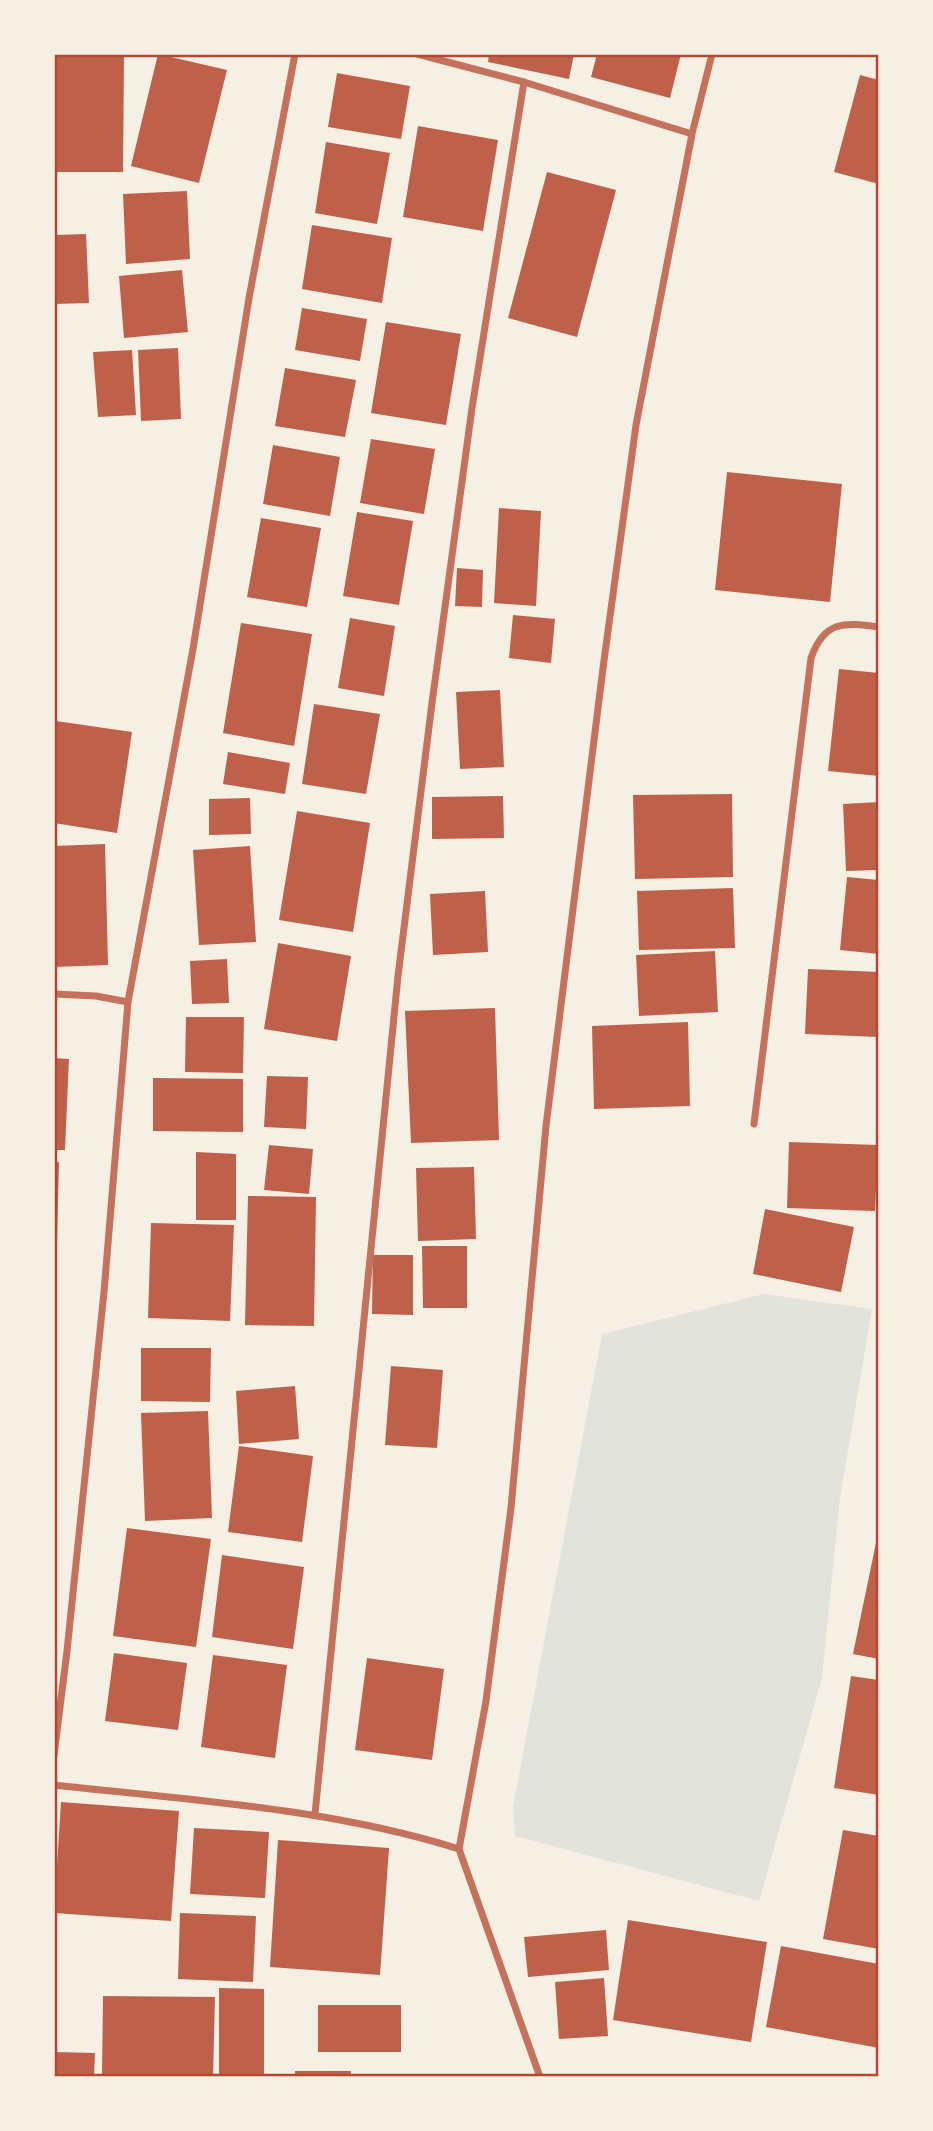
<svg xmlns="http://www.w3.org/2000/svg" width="933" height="2131" font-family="Rubik,sans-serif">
<rect width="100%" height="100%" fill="#f6efe4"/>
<path fill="#e2e4dc" d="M 764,1294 L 872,1309 L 840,1498 L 822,1678 L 759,1901 L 515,1836 L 513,1807 L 602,1334 Z"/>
<path fill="#bf614a" d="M 54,54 L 124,54 L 123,172 L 54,172 Z
M 158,54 L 227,70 L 199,183 L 131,166 Z
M 489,54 L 574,54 L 569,79 L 488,62 Z
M 597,54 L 681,54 L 670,98 L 591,77 Z
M 337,73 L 410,86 L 401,139 L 328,127 Z
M 860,75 L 879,80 L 879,184 L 834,172 Z
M 418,126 L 498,140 L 483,231 L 403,217 Z
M 326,142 L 390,153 L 377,224 L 315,213 Z
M 547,172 L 616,190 L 577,337 L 508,318 Z
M 187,191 L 190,259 L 126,264 L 123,194 Z
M 312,225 L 392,238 L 382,303 L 302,289 Z
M 86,234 L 89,303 L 54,304 L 54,235 Z
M 182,270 L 188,332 L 124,338 L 119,276 Z
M 302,308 L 367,319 L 360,361 L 295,350 Z
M 386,322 L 461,334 L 446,425 L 371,413 Z
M 178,348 L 181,419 L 141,421 L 138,350 Z
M 132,350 L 136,415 L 98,417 L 93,352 Z
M 285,368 L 356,380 L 345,437 L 275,426 Z
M 371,439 L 435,449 L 424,514 L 360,503 Z
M 273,445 L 340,457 L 330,516 L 263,504 Z
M 727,472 L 842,484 L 830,602 L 715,590 Z
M 499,508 L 541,511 L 536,606 L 494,603 Z
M 357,512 L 413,521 L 399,605 L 343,596 Z
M 261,518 L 321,528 L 307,607 L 247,597 Z
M 457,568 L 483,570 L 482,607 L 455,606 Z
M 513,615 L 555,619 L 551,663 L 509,658 Z
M 350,618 L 395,626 L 384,696 L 338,688 Z
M 241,623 L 312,634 L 294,746 L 223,733 Z
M 839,669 L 879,673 L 879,776 L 828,771 Z
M 500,690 L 504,767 L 460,769 L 456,692 Z
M 314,704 L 380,714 L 366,794 L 302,784 Z
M 56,721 L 132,732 L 117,833 L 54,823 Z
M 228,752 L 290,763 L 285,794 L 223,784 Z
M 732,794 L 733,877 L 635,879 L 633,795 Z
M 503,796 L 504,838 L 432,839 L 432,797 Z
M 250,798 L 251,834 L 209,835 L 209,799 Z
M 879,802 L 879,870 L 846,871 L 843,804 Z
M 297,811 L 370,823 L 353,932 L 279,920 Z
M 105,844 L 108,965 L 54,967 L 54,846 Z
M 250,846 L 256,942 L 199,945 L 193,850 Z
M 847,877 L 879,880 L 879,954 L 840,950 Z
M 733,888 L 735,948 L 639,950 L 637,891 Z
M 485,891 L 488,952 L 433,955 L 430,894 Z
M 278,943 L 351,956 L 337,1041 L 264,1029 Z
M 715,951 L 718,1012 L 639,1016 L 636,955 Z
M 227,959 L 229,1003 L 192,1004 L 190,961 Z
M 808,969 L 879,972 L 879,1037 L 805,1034 Z
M 495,1008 L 499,1140 L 411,1143 L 405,1011 Z
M 186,1017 L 244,1017 L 243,1073 L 185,1072 Z
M 688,1022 L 690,1106 L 594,1109 L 592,1026 Z
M 54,1058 L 69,1059 L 65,1150 L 54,1150 Z
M 267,1076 L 308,1077 L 306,1129 L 264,1127 Z
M 153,1078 L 243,1079 L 243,1132 L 153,1131 Z
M 789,1142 L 878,1145 L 875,1211 L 787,1208 Z
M 269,1145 L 313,1149 L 309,1194 L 264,1190 Z
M 196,1152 L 236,1154 L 236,1220 L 196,1220 Z
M 54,1162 L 59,1162 L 57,1239 L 54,1239 Z
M 474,1167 L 476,1239 L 418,1241 L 416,1168 Z
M 248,1196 L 316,1197 L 314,1326 L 245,1325 Z
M 765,1209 L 854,1227 L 841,1292 L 753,1274 Z
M 151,1223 L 234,1225 L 230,1321 L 148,1318 Z
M 422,1246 L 467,1246 L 467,1308 L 423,1308 Z
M 373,1255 L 413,1255 L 413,1315 L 372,1314 Z
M 141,1348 L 211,1348 L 210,1402 L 141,1401 Z
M 391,1366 L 443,1370 L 437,1448 L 385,1445 Z
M 295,1386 L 299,1439 L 239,1444 L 236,1391 Z
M 208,1411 L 212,1518 L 145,1521 L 141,1413 Z
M 239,1446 L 313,1456 L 302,1542 L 228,1532 Z
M 127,1528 L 211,1539 L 196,1647 L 113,1636 Z
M 878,1533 L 879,1533 L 879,1659 L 853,1654 Z
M 222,1555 L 304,1567 L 293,1649 L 212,1637 Z
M 114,1653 L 187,1663 L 178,1730 L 105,1721 Z
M 213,1655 L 287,1665 L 275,1758 L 201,1747 Z
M 367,1658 L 444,1669 L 432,1760 L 355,1750 Z
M 851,1676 L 879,1680 L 879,1795 L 834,1788 Z
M 61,1802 L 179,1811 L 171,1921 L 54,1913 Z
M 194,1828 L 269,1832 L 265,1898 L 190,1894 Z
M 843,1830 L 879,1836 L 879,1949 L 823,1939 Z
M 278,1840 L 389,1848 L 380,1975 L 270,1967 Z
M 180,1913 L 256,1916 L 253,1982 L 178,1979 Z
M 628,1920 L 767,1942 L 751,2042 L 613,2020 Z
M 606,1930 L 609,1970 L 528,1977 L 524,1937 Z
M 781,1946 L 879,1964 L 879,2048 L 766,2027 Z
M 604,1978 L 608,2036 L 559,2039 L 555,1982 Z
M 219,1988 L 264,1989 L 264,2077 L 219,2077 Z
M 103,1996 L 215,1997 L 213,2076 L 102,2075 Z
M 318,2005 L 401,2005 L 401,2052 L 318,2052 Z
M 54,2052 L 95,2053 L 94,2077 L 54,2077 Z
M 295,2071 L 351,2071 L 351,2077 L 295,2077 Z"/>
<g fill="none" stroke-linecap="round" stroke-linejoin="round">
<path stroke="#c5725c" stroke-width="7" d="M 417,54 L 524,82 L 692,134
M 54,994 L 96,996 L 128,1002
M 754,1124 L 811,658 C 824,621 843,622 879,627
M 54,1755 L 67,1651 L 104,1292 L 128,1002 L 193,649 L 249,298 L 295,54
M 54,1785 C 190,1800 328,1808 459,1849 L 540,2077
M 315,1814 L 398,976 L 432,703 L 472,408 L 524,82
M 459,1849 L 486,1701 L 511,1508 L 546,1126 L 603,668 L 636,425 L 692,134 L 712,54"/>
</g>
<rect width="933" height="2131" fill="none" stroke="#f6efe4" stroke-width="112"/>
<rect x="56" y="56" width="821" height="2019" fill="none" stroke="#b5482f" stroke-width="2.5"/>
</svg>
